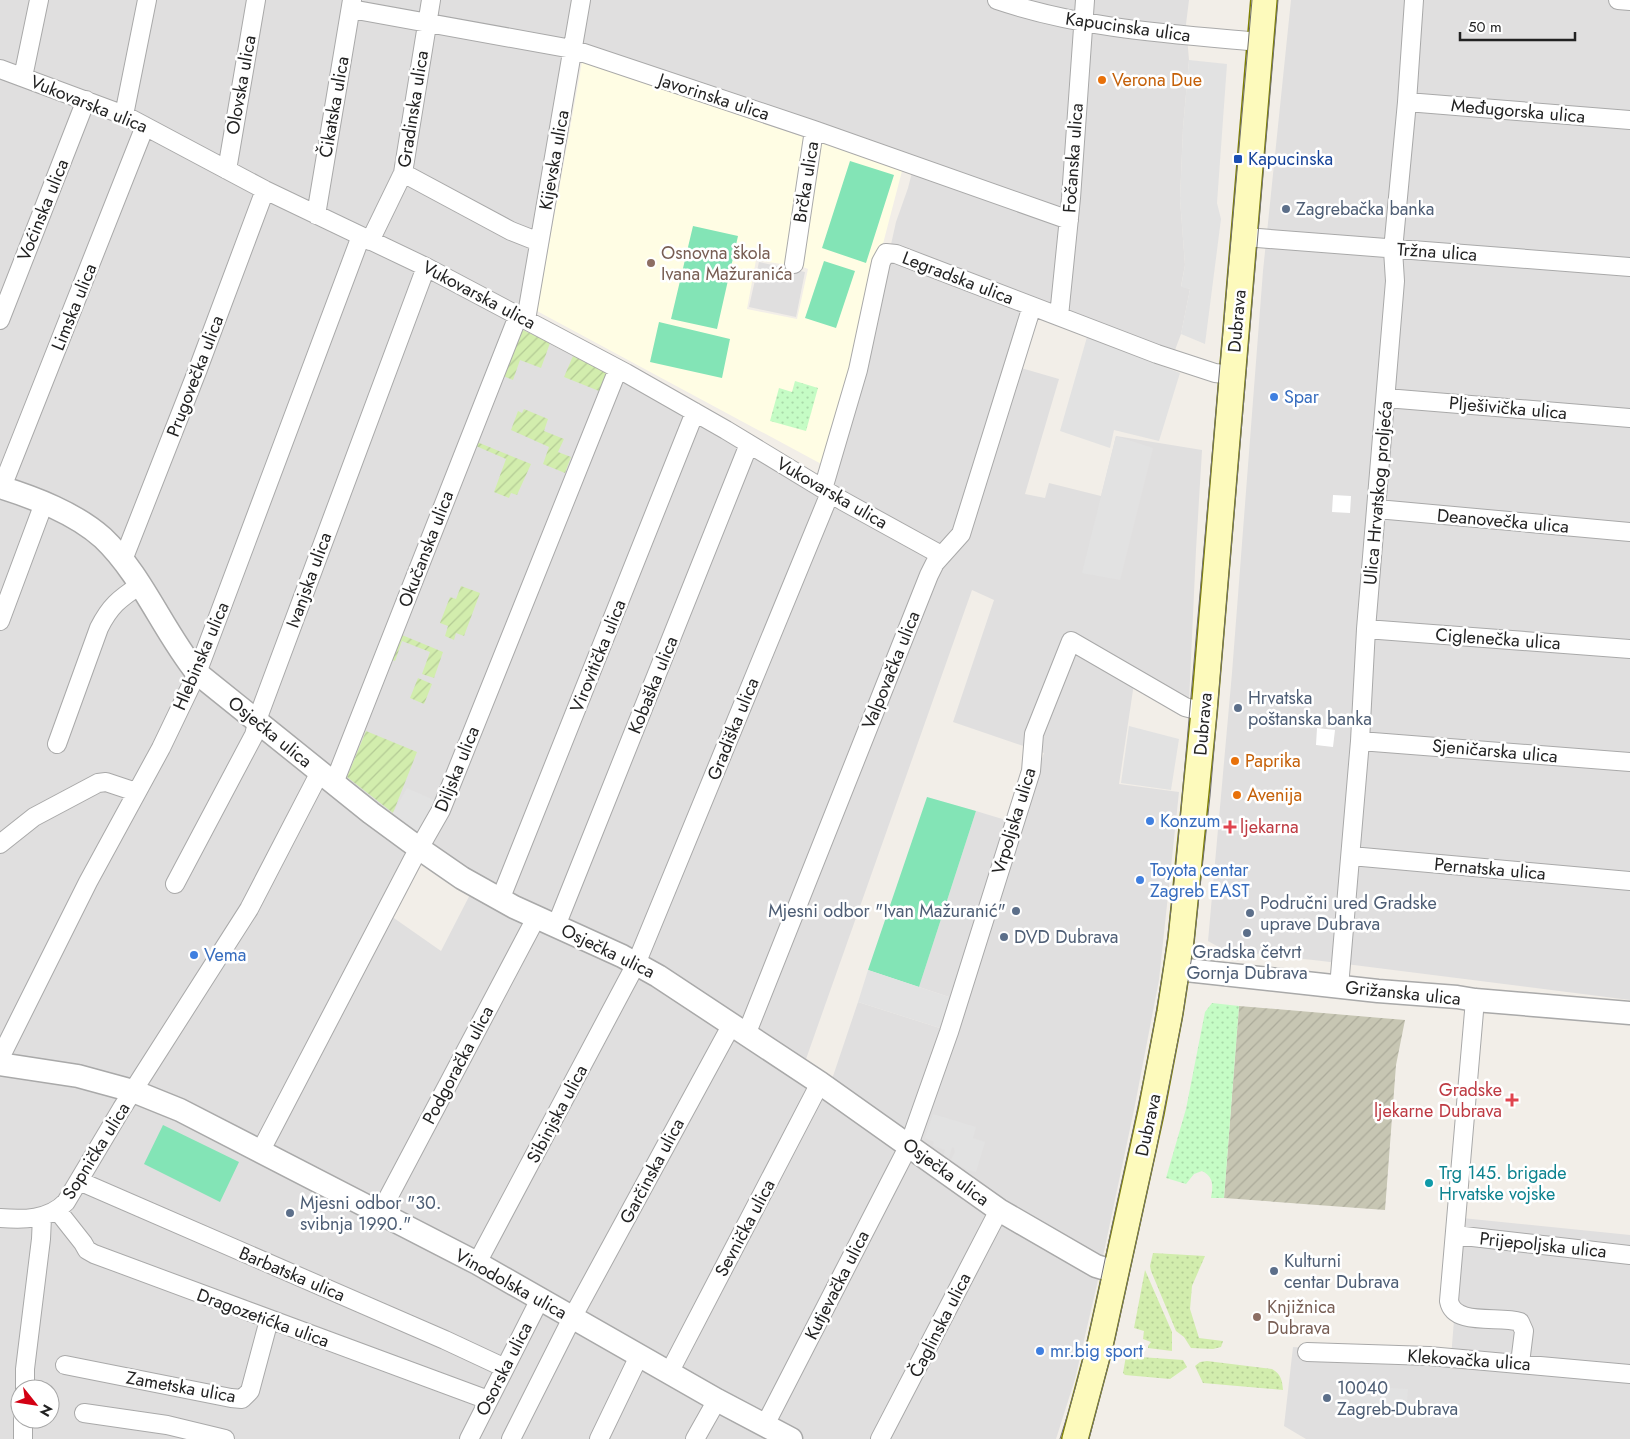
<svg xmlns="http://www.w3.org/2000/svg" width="1630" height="1439" font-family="Jost,sans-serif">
<defs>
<pattern id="construction-furrows" width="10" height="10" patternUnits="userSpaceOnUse" patternTransform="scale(1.25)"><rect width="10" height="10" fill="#c7c6b3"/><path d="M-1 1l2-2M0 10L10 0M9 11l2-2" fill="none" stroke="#abaa9a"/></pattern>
<pattern id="grass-dots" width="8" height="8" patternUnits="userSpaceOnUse" patternTransform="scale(1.25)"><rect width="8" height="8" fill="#d2edad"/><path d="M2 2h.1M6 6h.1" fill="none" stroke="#b4cb95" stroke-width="1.8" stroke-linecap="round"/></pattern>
<pattern id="park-dots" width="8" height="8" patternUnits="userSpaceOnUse" patternTransform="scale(1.25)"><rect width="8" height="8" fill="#c5fcc5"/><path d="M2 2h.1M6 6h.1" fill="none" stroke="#a9d8a9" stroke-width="1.8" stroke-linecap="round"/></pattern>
<pattern id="garden-furrows" width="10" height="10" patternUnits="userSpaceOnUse" patternTransform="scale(1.25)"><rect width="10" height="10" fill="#d2edad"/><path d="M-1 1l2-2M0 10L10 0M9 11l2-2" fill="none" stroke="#b4cb95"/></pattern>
</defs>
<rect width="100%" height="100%" fill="#f2eee8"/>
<path fill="#e0dfdf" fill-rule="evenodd" d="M 0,0 L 1189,0 L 1186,24 L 1189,60 L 1183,128 L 1180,199 L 1185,265 L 1181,286 L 1190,289 L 1181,334 L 1175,350 L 1165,351 L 1028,298 L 1004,363 L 1059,379 L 1025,494 L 1045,498 L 1049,483 L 1101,496 L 1116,436 L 1202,450 L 1196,550 L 1189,702 L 1136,670 L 1119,784 L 1179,792 L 1159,980 L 1134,1110 L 1098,1280 L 1075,1379 L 1056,1439 L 0,1439 ZM 566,38 L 915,161 L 908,188 L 896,222 L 865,361 L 827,497 L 699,421 L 521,329 ZM 972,590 L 994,600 L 953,722 L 1044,753 L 1019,824 L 976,811 L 919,987 L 952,998 L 943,1029 L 858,1002 L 827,1094 L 800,1076 ZM 416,840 L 478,879 L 441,951 L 381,909 ZM 20,1389 L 50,1389 L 50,1419 L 20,1419 Z
M 1291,0 L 1630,0 L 1630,1000 L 1322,961 L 1224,950 L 1208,941 L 1232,673 L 1263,271 Z
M 759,262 L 805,272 L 796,317 L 749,307 Z
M 1462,1218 L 1630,1235 L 1630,1439 L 1306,1439 L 1284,1426 L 1293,1347 L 1451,1358 Z"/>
<path fill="#fffde4" d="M 582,62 L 806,138 L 788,265 L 756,260 L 747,309 L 797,319 L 808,269 L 798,265 L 819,142 L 902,171 L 825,466 L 537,311 Z"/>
<path fill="url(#construction-furrows)" d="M 1239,1006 L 1405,1020 L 1396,1065 L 1385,1210 L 1224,1198 Z"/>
<path fill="url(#grass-dots)" d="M 1153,1253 L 1205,1256 L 1192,1286 L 1190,1309 L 1199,1338 L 1223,1341 L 1221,1347 L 1213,1349 L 1191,1348 L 1184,1337 L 1176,1331 L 1151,1271 L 1150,1266 Z
M 1145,1270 L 1172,1332 L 1172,1351 L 1148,1348 L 1148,1346 L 1151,1342 L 1143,1339 L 1144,1331 L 1134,1328 Z
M 1126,1356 L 1183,1360 L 1187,1367 L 1170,1379 L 1125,1375 L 1123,1373 Z
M 1207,1361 L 1272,1369 C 1281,1374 1282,1380 1283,1390 L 1203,1383 L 1195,1366 L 1200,1362 Z"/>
<path fill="url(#park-dots)" d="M 795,381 L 818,388 L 806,431 L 770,421 L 779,388 L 792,392 Z
M 1212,1003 L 1239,1006 L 1224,1198 L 1211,1198 C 1213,1186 1214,1177 1202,1171 L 1194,1174 L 1186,1184 L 1166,1178 L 1186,1109 L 1205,1012 Z"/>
<path fill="url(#garden-furrows)" d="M 521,329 L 550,343 L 541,368 L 520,360 L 513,380 L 503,376 Z
M 573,356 L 607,373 L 599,391 L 564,377 Z
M 524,409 L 548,419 L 544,431 L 564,439 L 558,452 L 571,457 L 565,473 L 543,464 L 549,447 L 511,430 L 518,411 L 522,413 Z
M 477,442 L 531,464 L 517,495 L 511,493 L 509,498 L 494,492 L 506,459 L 476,446 Z
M 461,586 L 480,593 L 464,636 L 456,633 L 454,640 L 445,636 L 448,626 L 440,623 L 450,597 L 456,599 Z
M 402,635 L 443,652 L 434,678 L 422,674 L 430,652 L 402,641 L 395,661 L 392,660 Z
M 418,678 L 432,684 L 424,704 L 410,698 Z
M 366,731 L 417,752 L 393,813 L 347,777 Z"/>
<path fill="#83e4b6" d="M 850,161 L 894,175 L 866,263 L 822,248 Z
M 693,226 L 738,236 L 717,329 L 671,319 Z
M 824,261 L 855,271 L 836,328 L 805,318 Z
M 659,322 L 730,339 L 722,378 L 650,362 Z
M 927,797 L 976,811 L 919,987 L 868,970 Z
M 163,1125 L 239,1162 L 220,1202 L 144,1164 Z"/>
<path fill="#e2e2e2" d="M 1189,60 L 1227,64 L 1217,203 L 1221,219 L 1205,344 L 1181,334 L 1190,289 L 1181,287 L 1185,265 L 1180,199 L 1183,128 Z
M 1087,337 L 1180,373 L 1159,441 L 1114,430 L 1110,448 L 1060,431 Z
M 1116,436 L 1153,448 L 1120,580 L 1082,573 Z
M 1129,726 L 1179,739 L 1171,790 L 1121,783 Z
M 407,788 L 436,801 L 419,835 L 393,813 Z
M 868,970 L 952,998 L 943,1029 L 858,1002 Z
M 933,1114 L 976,1127 L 973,1138 L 985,1142 L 976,1172 L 967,1170 L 951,1160 L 955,1152 L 954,1148 L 952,1147 L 949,1158 L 943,1156 L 945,1150 L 933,1146 L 934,1142 L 925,1138 Z
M 1352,1386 L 1408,1389 L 1406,1416 L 1350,1413 Z"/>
<path fill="#fff" d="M 1333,495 L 1351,496 L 1350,513 L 1332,512 Z
M 1317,728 L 1335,730 L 1333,747 L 1316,745 Z"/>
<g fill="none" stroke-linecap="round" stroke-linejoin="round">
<g stroke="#a9a9a9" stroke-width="20">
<path id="minor" d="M 997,0 C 1083,29 1172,34 1261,42
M 1618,0 L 1630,1
M 351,9 L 572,49 L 814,130 L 1069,220
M 0,69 L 124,115 L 265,190 L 426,267 L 626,373 L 726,430 L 843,501 L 941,555
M 23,77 L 39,0
M 1407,102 L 1630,120
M 124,115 L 147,0
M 227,170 L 256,0
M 403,173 L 511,231 L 539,242
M 316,215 L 352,0
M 1245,237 L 1630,267
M 370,241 L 403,173 L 431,0
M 794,264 L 814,130
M 1059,316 L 1071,198 L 1085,0
M 0,320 L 86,100
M 526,320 L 581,0
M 1386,398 L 1630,418
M 2,487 L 145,126
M 823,489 L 858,370 L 881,262 L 886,253 L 896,254 L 1157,354 L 1215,373 L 1233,375
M 1377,509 L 1630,532
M 123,560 L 198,369 L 265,190
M 0,621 L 44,503
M 1366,629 L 1630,649
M 1360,741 L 1630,762
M 57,744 L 99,628 C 110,606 119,599 140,585
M 334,783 L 518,316
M 0,844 L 34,817 L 98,783 L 106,782 L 136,792
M 1351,856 L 1630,881
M 175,884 L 254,735 L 260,712 L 426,267
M 500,900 L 695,412
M 556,926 L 749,444
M 1339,987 L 1360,741 L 1366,629 L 1395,281 L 1393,250 L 1407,102 L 1414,0
M 1475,1000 L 1449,1301 C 1454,1327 1500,1315 1520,1322 L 1524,1331 L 1520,1363
M 746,1035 L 929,575 L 935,563 L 961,534 L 1032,306
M 0,1058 L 88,882 L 161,748 L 197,673 L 361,236
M 260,1152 L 413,859 L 441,810 L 618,369
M 79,1181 L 445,1340 L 505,1368
M 57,1210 L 83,1243 L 87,1250 L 94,1254 L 488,1400
M 380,1213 L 536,918
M 0,1218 C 23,1220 49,1220 66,1202 L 122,1108 L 249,909 L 320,772
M 1455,1235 L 1630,1255
M 477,1263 L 636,964 L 830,493
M 1307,1352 L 1429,1356 L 1630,1374
M 65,1365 L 231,1398 L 242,1399 L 250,1391 L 269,1320
M 669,1373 L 820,1083
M 25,1389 L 25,1369 L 41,1239 L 42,1217
M 84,1413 L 167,1425 L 225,1439
M 765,1425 L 909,1145 L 949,1032 L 1031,771 L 1034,734 L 1071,641 L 1185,707 L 1204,712
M 23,1439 L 23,1419
M 469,1439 L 540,1299
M 511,1439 L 572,1318 L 732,1024
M 599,1439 L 639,1356
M 695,1439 L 717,1400
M 880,1439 L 999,1210"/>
</g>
<g stroke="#a9a9a9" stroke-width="25">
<path id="tertiary" d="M 0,487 C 35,498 75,513 103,538 C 142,575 163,631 197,673 L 371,813 L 420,849 L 462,878 L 514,907 L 622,956 L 658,976 L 820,1083 L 999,1210 L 1096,1266 L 1116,1272
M 1177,969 L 1378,991 L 1457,997 L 1475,1000 L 1630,1013
M 0,1064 L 78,1076 L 133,1091 L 180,1110 L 477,1263 L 717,1400 L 791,1439"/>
</g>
<g stroke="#7f8100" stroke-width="28">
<path id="secondary" d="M 1075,1439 L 1100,1345 L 1151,1112 L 1170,1012 L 1181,940 L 1204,712 L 1264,0"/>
</g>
<use href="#minor" stroke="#fff" stroke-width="18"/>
<use href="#tertiary" stroke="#fff" stroke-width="22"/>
<use href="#secondary" stroke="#fdfabc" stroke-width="25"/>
<path stroke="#707070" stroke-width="1" d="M 1060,1439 C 1083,1369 1097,1298 1112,1226 C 1128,1151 1146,1076 1158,1001 C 1173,915 1179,828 1187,742 L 1252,0
M 1089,1439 L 1115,1339 L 1156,1151 L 1182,1020 L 1194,942 L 1210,796 L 1278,0"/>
</g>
<g fill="#e8710a" stroke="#fff" stroke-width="2">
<circle cx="1102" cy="80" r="5"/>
<circle cx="1235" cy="761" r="5"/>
<circle cx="1237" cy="795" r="5"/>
</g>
<rect fill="#1a4fb4" stroke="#fff" stroke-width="2" x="1233" y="154" width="10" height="10" rx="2.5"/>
<g fill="#5c6f8a" stroke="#fff" stroke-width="2">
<circle cx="1286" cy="209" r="5"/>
<circle cx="1238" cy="708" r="5"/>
<circle cx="1016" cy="911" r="5"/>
<circle cx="1250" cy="913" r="5"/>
<circle cx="1247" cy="933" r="5"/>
<circle cx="1004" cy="937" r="5"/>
<circle cx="290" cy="1213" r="5"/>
<circle cx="1274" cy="1271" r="5"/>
<circle cx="1327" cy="1398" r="5"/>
</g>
<g fill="#8d6e63" stroke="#fff" stroke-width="2">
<circle cx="651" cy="263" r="5"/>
<circle cx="1257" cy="1317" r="5"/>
</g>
<g fill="#3f7fe0" stroke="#fff" stroke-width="2">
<circle cx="1274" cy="397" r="5"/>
<circle cx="1150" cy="821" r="5"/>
<circle cx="1140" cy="880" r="5"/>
<circle cx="194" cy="955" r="5"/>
<circle cx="1040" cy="1351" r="5"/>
</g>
<g fill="#e0444e" stroke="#fff" stroke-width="2">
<path d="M1227.5 819.5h5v5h5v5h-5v5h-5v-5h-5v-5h5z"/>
<path d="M1509.5 1092.5h5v5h5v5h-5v5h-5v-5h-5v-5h5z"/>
</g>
<circle fill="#0f9aa8" stroke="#fff" stroke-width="2" cx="1429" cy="1183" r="5"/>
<g text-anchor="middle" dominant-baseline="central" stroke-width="5" stroke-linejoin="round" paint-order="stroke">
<g font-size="18" fill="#222" stroke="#fff">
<text transform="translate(1128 27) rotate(8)">Kapucinska ulica</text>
<text transform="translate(241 85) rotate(-80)">Olovska ulica</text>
<text transform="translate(714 97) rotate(18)">Javorinska ulica</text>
<text transform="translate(89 104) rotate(22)">Vukovarska ulica</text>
<text transform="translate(334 107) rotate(-80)">Čikatska ulica</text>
<text transform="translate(413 109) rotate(-81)">Gradinska ulica</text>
<text transform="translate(1518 111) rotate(5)">Međugorska ulica</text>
<text transform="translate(1073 158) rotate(-86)">Fočanska ulica</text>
<text transform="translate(554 160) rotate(-80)">Kijevska ulica</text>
<text transform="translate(806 182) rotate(-81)">Brčka ulica</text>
<text transform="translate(43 210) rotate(-68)">Voćinska ulica</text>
<text transform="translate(1437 252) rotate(4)">Tržna ulica</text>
<text transform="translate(958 278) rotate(21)">Legradska ulica</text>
<text transform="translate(479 295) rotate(28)">Vukovarska ulica</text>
<text transform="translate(74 307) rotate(-68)">Limska ulica</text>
<text transform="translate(1237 321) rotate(-85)">Dubrava</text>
<text transform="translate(195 376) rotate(-69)">Prugovečka ulica</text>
<text transform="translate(1508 408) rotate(5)">Plješivička ulica</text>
<text transform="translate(832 493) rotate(30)">Vukovarska ulica</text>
<text transform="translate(1378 493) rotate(-85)">Ulica Hrvatskog proljeća</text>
<text transform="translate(1503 521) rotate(5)">Deanovečka ulica</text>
<text transform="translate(426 549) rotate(-69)">Okučanska ulica</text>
<text transform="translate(309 580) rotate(-70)">Ivanjska ulica</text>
<text transform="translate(1498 639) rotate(4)">Ciglenečka ulica</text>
<text transform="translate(201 656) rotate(-67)">Hlebinska ulica</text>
<text transform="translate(598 656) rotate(-68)">Virovitička ulica</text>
<text transform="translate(891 670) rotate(-68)">Valpovačka ulica</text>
<text transform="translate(653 685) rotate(-68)">Kobaška ulica</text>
<text transform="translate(1203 724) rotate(-85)">Dubrava</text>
<text transform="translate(733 729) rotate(-68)">Gradiška ulica</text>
<text transform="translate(270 732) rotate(39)">Osječka ulica</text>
<text transform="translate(1495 751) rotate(5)">Sjeničarska ulica</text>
<text transform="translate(457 769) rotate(-68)">Diljska ulica</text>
<text transform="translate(1014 821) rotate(-73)">Vrpoljska ulica</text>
<text transform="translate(1490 869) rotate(5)">Pernatska ulica</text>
<text transform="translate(608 951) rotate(26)">Osječka ulica</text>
<text transform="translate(1403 993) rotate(6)">Grižanska ulica</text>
<text transform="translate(458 1065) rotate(-62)">Podgoračka ulica</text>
<text transform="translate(557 1114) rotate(-62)">Sibinjska ulica</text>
<text transform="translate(1148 1125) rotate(-78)">Dubrava</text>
<text transform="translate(96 1151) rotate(-58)">Sopnička ulica</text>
<text transform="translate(652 1171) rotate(-62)">Garčinska ulica</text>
<text transform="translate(946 1172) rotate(36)">Osječka ulica</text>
<text transform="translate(745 1228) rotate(-62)">Sevnička ulica</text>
<text transform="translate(1543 1245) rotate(6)">Prijepoljska ulica</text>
<text transform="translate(292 1274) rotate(23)">Barbatska ulica</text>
<text transform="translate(511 1284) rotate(29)">Vinodolska ulica</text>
<text transform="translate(837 1285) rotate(-63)">Kutjevačka ulica</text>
<text transform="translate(263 1318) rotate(20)">Dragozetićka ulica</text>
<text transform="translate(940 1325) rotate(-63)">Čaglinska ulica</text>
<text transform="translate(1469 1360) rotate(4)">Klekovačka ulica</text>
<text transform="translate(504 1369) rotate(-63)">Osorska ulica</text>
<text transform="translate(181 1387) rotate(10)">Zametska ulica</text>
</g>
<g font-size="18" fill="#c56008" stroke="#fff" text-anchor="start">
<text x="1112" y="80">Verona Due</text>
<text x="1245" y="761">Paprika</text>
<text x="1247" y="795">Avenija</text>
</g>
<g font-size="18" fill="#164399" stroke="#fff" text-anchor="start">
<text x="1248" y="159">Kapucinska</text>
</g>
<g font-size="18" fill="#4e5e75" stroke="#fff" text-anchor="start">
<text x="1296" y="209">Zagrebačka banka</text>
<text x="1248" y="698">Hrvatska<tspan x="1248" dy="21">poštanska banka</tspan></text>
<text x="1260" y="903">Područni ured Gradske<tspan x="1260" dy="21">uprave Dubrava</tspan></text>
<text x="1006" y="911" text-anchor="end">Mjesni odbor "Ivan Mažuranić"</text>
<text x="1014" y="937">DVD Dubrava</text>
<text x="1247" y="952" text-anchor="middle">Gradska četvrt<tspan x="1247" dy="21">Gornja Dubrava</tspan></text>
<text x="300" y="1203">Mjesni odbor "30.<tspan x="300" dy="21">svibnja 1990."</tspan></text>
<text x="1284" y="1261">Kulturni<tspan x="1284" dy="21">centar Dubrava</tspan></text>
<text x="1337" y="1388">10040<tspan x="1337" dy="21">Zagreb-Dubrava</tspan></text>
</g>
<g font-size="18" fill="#785e54" stroke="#fff" text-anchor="start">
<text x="661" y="253">Osnovna škola<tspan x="661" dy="21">Ivana Mažuranića</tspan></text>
<text x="1267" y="1307">Knjižnica<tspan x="1267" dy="21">Dubrava</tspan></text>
</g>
<g font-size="18" fill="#366cbe" stroke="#fff" text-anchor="start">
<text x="1284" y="397">Spar</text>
<text x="1160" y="821">Konzum</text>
<text x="1150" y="870">Toyota centar<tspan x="1150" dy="21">Zagreb EAST</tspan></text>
<text x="204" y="955">Vema</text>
<text x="1050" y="1351">mr.big sport</text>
</g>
<g font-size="18" fill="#be3a42" stroke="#fff" text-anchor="start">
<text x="1240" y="827">ljekarna</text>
<text x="1502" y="1090" text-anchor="end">Gradske<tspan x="1502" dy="21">ljekarne Dubrava</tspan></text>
</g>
<g font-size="18" fill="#0d838f" stroke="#fff" text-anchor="start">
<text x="1439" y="1173">Trg 145. brigade<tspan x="1439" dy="21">Hrvatske vojske</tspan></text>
</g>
</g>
<g transform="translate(35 1404) rotate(120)"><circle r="24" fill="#ffffff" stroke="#a7a7a7"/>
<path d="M0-4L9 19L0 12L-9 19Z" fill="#d30013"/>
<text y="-8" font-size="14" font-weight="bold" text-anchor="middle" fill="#222222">N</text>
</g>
<path d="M1460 32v8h115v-8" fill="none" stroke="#222222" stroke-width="2.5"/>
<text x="1468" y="32" font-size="15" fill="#222222" stroke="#ffffff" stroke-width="4" paint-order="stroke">50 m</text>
</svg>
